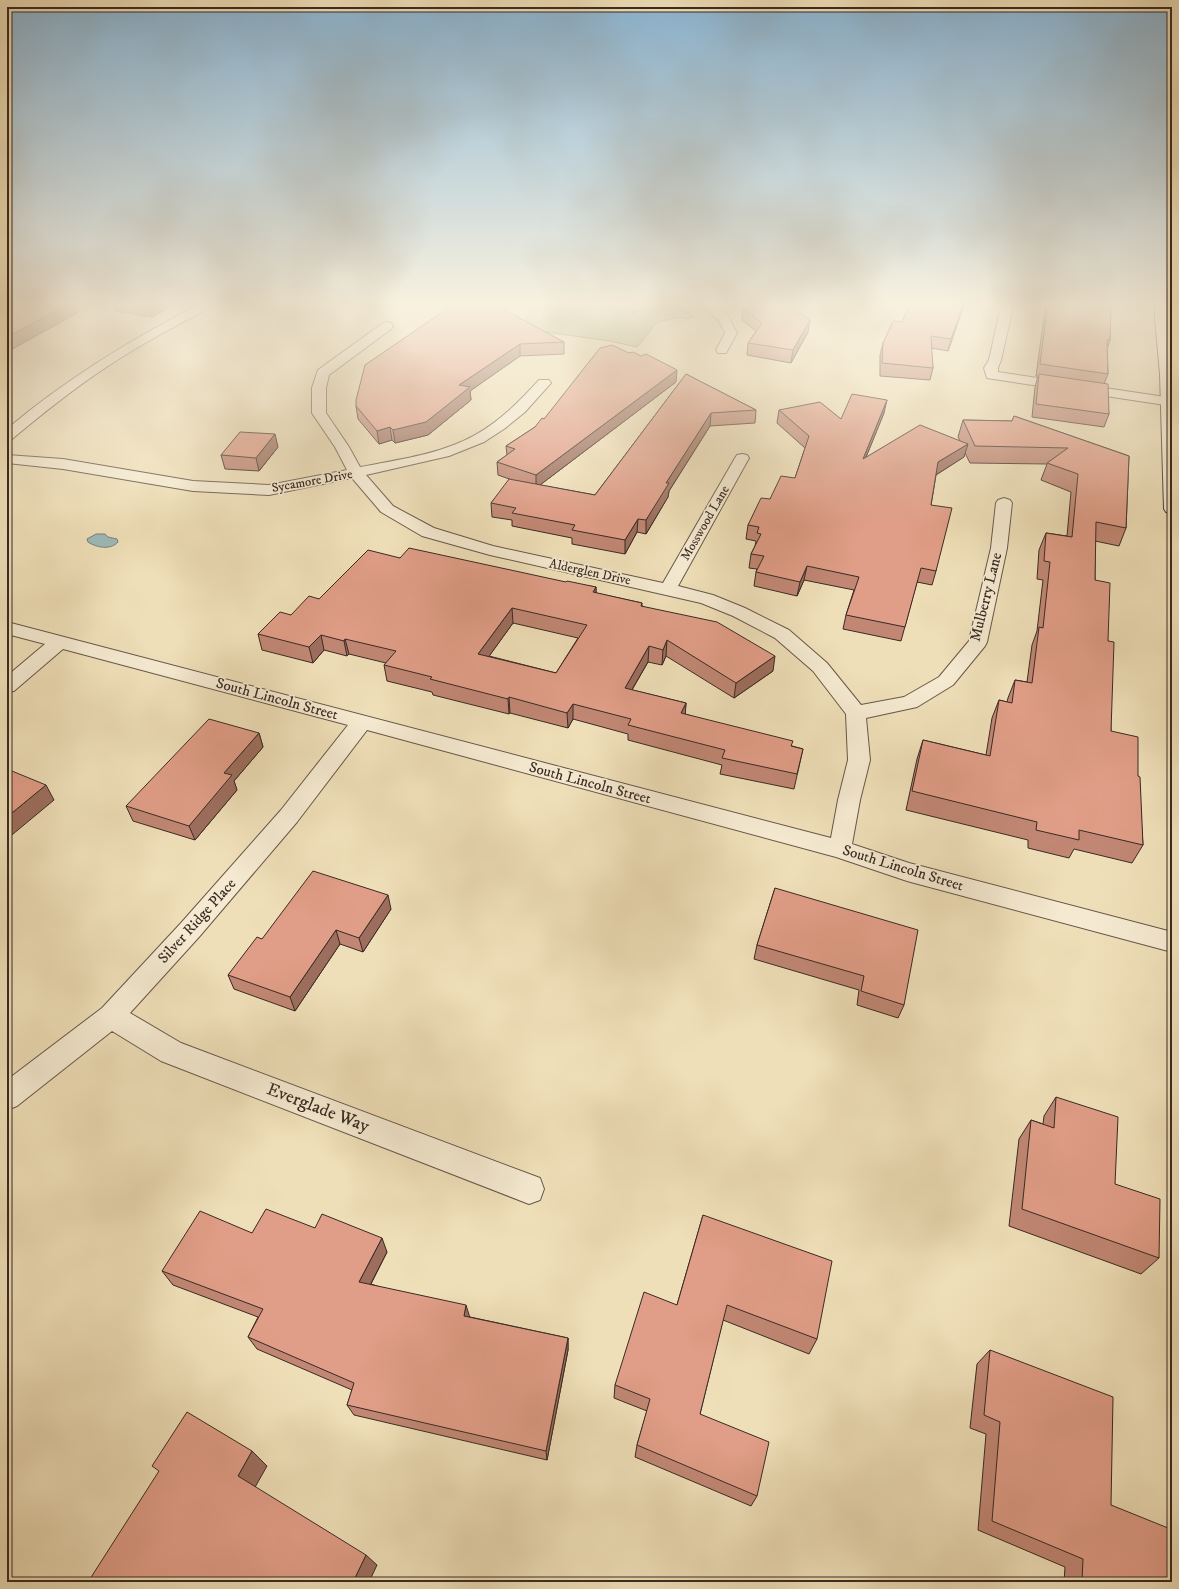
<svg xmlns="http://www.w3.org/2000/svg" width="1179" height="1589" font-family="'IM FELL DW Pica',serif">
<rect width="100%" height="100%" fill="#efdfb8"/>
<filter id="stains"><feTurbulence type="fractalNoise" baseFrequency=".005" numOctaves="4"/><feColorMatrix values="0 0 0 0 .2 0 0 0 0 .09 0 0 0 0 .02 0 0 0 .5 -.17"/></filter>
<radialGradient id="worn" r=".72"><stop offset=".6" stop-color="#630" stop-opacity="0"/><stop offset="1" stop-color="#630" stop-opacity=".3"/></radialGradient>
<path fill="#b5c392" stroke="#77765a" d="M 542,302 L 577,302 L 636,310 L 633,315 L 636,311 L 677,305 L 694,317 L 684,319 L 681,317 L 657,322 L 637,347 L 610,341 L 517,328 Z"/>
<path fill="#9ebab9" stroke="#76807d" d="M 96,534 L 105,534 L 108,537 L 117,539 L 118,542 C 111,550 97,548 88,542 L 87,539 Z"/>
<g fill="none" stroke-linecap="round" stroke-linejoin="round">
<g stroke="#665748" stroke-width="2">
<path id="street" d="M 204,302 L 219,302 L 217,304 C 179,324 141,344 105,368 C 72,390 42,414 12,439 L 7,440 L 7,429 C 69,377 133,338 204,302 Z
M 697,302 L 710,302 L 728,316 L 737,333 L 726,353 L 718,353 L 716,350 L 725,333 L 719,321 Z
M 1002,302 L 1014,302 L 1001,360 L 998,368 L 998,372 L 1172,398 L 1172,406 L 987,378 L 984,368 L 989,360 Z
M 387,322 L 391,323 L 393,326 L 391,329 L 329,375 L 326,388 L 326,413 L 349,447 L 360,467 C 398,460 441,454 475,435 C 500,421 520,401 539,380 L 549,380 L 551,383 L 525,412 L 504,429 L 484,442 L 449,456 L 366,475 L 393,506 L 434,528 L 493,546 L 663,583 L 735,458 L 737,455 L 742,454 L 747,455 L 749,458 L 678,586 L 713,595 L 745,608 L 789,630 L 827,663 L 861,705 L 904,697 L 939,677 L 969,641 L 991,548 L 996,503 L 998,500 L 1004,498 L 1010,500 L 1012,503 L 1007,548 L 987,642 L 985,646 L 953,685 L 917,707 L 866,718 L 870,760 L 860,800 L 852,844 L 909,863 L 1172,932 L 1172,952 L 907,881 L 836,857 L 367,730 L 297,822 L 199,937 L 130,1013 L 181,1043 L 540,1178 L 544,1189 L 540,1200 L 529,1204 L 161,1061 L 112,1031 L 17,1106 L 7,1110 L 7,1080 L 102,1008 L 181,923 L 281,810 L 348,725 L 63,649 L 14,691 L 7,692 L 7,676 L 45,644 L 7,634 L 7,622 L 831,838 L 838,800 L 848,760 L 846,714 L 813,671 L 775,638 L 733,616 L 701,603 L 490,555 L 422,536 L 381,512 L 352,478 L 269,495 L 193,491 L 63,469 L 7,463 L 7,455 L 63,459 L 193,481 L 269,485 L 347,470 L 335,447 L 312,413 L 312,388 L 318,370 L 383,323 Z"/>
</g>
<g stroke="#392a23" stroke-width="2">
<path id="secondary" d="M 1155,302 L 1167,302 L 1167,319 L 1172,361 L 1172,514 L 1166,512 L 1164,509 L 1160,374 L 1155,319 Z"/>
</g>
<use href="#street" fill="#f5ead1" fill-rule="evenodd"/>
<use href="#secondary" fill="#f5ead1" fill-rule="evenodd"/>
</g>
<path fill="#c18774" stroke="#392a23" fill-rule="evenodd" d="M 112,302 L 178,302 L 152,317 L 115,311 Z
M 325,302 L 417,302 L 413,305 L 326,305 Z
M 457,302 L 564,342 L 564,354 L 520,356 L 470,391 L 471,400 L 428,435 L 395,443 L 392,440 L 379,444 L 358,419 L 356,406 Z
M 911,302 L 965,302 L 948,351 L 931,348 L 933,368 L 930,380 L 880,376 L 880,355 L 883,343 L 902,322 Z
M 1046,302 L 1111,302 L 1110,340 L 1107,349 L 1108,374 L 1104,384 L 1109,414 L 1104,427 L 1032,417 L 1035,387 L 1038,376 L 1036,376 Z
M 743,309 L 810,320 L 808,332 L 791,363 L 747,355 L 748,343 L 756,331 L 742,320 Z
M 686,374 L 756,410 L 755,423 L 710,426 L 669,491 L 668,497 L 646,534 L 637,532 L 625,554 L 572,544 L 572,538 L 512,526 L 512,520 L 492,517 L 491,503 L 512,480 L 498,475 L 497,462 L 507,455 L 506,446 L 535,427 L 544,419 L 676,382 L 540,485 L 595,495 Z
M 779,410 L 841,419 L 884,413 L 866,457 L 960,441 L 958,437 L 963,420 L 1012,421 L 1014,416 L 1129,456 L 1126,528 L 1119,546 L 1095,541 L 1095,580 L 1108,641 L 1111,731 L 1138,776 L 1143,845 L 1132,863 L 1074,849 L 1069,858 L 1028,848 L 1028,840 L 906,810 L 917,759 L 923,740 L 986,755 L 992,718 L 999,700 L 1007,702 L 1008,698 L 1015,680 L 1027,682 L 1032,645 L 1037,631 L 1043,580 L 1037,579 L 1039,550 L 1046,533 L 1067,536 L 1071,492 L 1041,480 L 1047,464 L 970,463 L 965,453 L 964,457 L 936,475 L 931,505 L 936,571 L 932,585 L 917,582 L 901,641 L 843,629 L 846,615 L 854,590 L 804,580 L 797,596 L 754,586 L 756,572 L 757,569 L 749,568 L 751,554 L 755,546 L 756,541 L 746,539 L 748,525 L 770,499 L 795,478 L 805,448 L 777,423 Z
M 278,447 L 259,471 L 225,469 L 221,455 Z
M 400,558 L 596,587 L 596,593 L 642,603 L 642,606 L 773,671 L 734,698 L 666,656 L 662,665 L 648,662 L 632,690 L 686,703 L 685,714 L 792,746 L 803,749 L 794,789 L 720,774 L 722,765 L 628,740 L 628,734 L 573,719 L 568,728 L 510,713 L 509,714 L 433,695 L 432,692 L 387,681 L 384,665 L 386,663 L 349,654 L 347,656 L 324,650 L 313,663 L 262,650 L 258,634 L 291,615 L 319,599 ZM 513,623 L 578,638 L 556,673 L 489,656 Z
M 259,733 L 263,747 L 234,781 L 237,790 L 195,840 L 133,821 L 126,806 Z
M 775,888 L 904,1005 L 898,1018 L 857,1005 L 859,990 L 754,959 L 757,945 Z
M 391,909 L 363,952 L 340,944 L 295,1011 L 234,989 L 228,975 L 262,939 Z
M 1056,1097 L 1115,1184 L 1159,1258 L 1141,1274 L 1009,1226 L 1019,1139 L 1031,1120 L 1043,1124 L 1044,1116 Z
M 703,1215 L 817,1339 L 809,1354 L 723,1320 L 700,1414 L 757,1496 L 751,1506 L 635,1457 L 637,1445 L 647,1411 L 614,1398 L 615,1385 L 677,1305 Z
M 315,1228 L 387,1252 L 371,1284 L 470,1317 L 568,1338 L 568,1350 L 547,1460 L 354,1415 L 347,1405 L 352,1390 L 257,1349 L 248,1337 L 258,1317 L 173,1285 L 162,1271 L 252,1233 Z
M 990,1350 L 1111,1505 L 1169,1582 L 1064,1582 L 1065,1567 L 978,1530 L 986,1434 L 970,1428 L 977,1364 Z"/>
<path fill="#9d6e5e" stroke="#392a23" d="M 73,302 L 75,302 L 79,312 L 7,352 L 7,337 Z
M 154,302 L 178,302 L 152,317 L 148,305 Z
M 412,302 L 417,302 L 413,305 Z
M 964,302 L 965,302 L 964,306 L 948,351 L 951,339 Z
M 810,320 L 808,332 L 791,363 L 793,350 Z
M 520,344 L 520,356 L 470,391 L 471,400 L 428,435 L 395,443 L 393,430 Z
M 677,370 L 676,382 L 536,488 L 536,475 Z
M 887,400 L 884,413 L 860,472 L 863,459 Z
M 711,413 L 710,426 L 669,491 L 668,497 L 646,534 L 646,520 L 666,483 Z
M 390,427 L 392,440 L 379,444 L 377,431 Z
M 275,434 L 278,447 L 259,471 L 256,458 Z
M 968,444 L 964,457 L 934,476 L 938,462 Z
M 638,519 L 637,532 L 625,554 L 625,540 Z
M 807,566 L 804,580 L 797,596 L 800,582 Z
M 596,587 L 596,602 L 593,592 Z
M 512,608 L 513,623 L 480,669 L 478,654 Z
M 321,635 L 324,650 L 313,663 L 309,647 Z
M 345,639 L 349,654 L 347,656 L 344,641 Z
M 667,640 L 666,656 L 662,665 L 663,650 Z
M 649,646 L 648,662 L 624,703 L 625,688 Z
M 775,656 L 773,671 L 734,698 L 736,683 Z
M 509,697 L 510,713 L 509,714 L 508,699 Z
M 686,703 L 685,719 L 681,713 Z
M 573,704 L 573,719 L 568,728 L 567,713 Z
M 259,733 L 263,747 L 234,781 L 237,790 L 195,840 L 189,826 L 224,773 Z
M 46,785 L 54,800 L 7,839 L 7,817 Z
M 388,895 L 391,909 L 363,952 L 359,938 Z
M 336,930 L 340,944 L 295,1011 L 290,997 Z
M 382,1238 L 387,1252 L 365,1295 L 359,1282 Z
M 466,1305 L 470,1318 L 464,1316 Z
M 568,1338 L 568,1350 L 547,1460 L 546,1451 Z
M 252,1451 L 267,1466 L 254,1489 L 238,1476 Z
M 366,1555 L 377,1565 L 369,1582 L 353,1582 Z"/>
<path fill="#e09d87" stroke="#392a23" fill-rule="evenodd" d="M 19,302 L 73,302 L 7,337 L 7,308 Z
M 129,302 L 154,302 L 148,305 Z
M 457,302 L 490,302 L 564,342 L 520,344 L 459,385 L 470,387 L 426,422 L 393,430 L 390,427 L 377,431 L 356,406 L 356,400 L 365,365 Z
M 783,302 L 784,302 L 810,320 L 793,350 L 748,343 L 762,323 L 743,309 Z
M 911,302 L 964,302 L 951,339 L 931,336 L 933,368 L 882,363 L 883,343 L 893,321 L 902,322 Z
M 1048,302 L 1111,302 L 1110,340 L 1107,340 L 1108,374 L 1040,364 Z
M 612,345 L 629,353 L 633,352 L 641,356 L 646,354 L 677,370 L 536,475 L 497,462 L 515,449 L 506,446 L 535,427 L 542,418 L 544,419 L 600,348 Z
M 686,374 L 756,410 L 711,413 L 666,483 L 669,483 L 646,520 L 638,519 L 625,540 L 572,530 L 575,525 L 512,513 L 516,508 L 491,503 L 509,479 L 595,495 Z
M 1039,374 L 1108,384 L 1109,414 L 1036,404 Z
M 852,394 L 887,400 L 863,459 L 920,425 L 968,444 L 938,462 L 931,505 L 952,508 L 936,571 L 921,568 L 905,627 L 846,615 L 859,577 L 807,566 L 800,582 L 756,572 L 764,556 L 751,554 L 761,534 L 757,533 L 759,527 L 748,525 L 761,498 L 770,499 L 781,476 L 795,478 L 809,436 L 779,410 L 820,402 L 841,419 Z
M 1014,416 L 1129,456 L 1126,528 L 1096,522 L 1095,580 L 1110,583 L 1108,641 L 1114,642 L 1111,731 L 1138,737 L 1138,776 L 1140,777 L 1143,845 L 1079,830 L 1079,840 L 1036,830 L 1037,822 L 912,791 L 923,740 L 990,756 L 999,700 L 1012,703 L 1015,680 L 1032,683 L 1039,627 L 1043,628 L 1050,562 L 1044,561 L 1046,533 L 1072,537 L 1078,474 L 1047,463 L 1068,448 L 975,446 L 963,420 L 1012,421 Z
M 240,432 L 275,434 L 256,458 L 221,455 Z
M 409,548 L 566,582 L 567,581 L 596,587 L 593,592 L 642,603 L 641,606 L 717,622 L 775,656 L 736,683 L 667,640 L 663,650 L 649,646 L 625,688 L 686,703 L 681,713 L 793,741 L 791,746 L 803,749 L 797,774 L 722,758 L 725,750 L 628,725 L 631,719 L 573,704 L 567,713 L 509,697 L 508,699 L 430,679 L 432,677 L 384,665 L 396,651 L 345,639 L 344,641 L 321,635 L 309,647 L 258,634 L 280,612 L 291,615 L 309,596 L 319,599 L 368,550 L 400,558 ZM 512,608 L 587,625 L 556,673 L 478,654 Z
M 209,719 L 259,733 L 224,773 L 232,775 L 189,826 L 126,806 Z
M 7,769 L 46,785 L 7,817 Z
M 313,871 L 388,895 L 359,938 L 336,930 L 290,997 L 228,975 L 257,937 L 262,939 Z
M 775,888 L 918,930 L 904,1005 L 861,991 L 864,976 L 757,945 Z
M 1056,1097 L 1118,1117 L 1115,1184 L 1160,1199 L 1159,1258 L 1022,1209 L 1031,1120 L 1054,1128 Z
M 266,1209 L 315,1228 L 322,1214 L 382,1238 L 359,1282 L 466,1305 L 464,1316 L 568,1338 L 546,1451 L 347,1405 L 354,1383 L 248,1337 L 263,1309 L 162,1271 L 200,1211 L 252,1233 Z
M 703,1215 L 832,1261 L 817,1339 L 727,1305 L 700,1414 L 769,1442 L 757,1496 L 637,1445 L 650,1399 L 615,1385 L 644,1292 L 677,1305 Z
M 990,1350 L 1113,1397 L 1111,1505 L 1168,1528 L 1169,1582 L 1082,1582 L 1083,1559 L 992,1521 L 1000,1422 L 984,1415 Z
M 187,1412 L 252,1451 L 238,1476 L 366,1555 L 353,1582 L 88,1582 L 159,1471 L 152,1466 Z"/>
<linearGradient id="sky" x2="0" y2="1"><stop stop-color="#8ab6d5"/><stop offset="0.58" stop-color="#f8f1df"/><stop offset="1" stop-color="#f8f1df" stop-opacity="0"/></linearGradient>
<rect width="1179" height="524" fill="url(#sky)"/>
<g text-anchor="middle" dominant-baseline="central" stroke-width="3.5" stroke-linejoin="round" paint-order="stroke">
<g font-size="13" fill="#392a23" stroke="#f5ead1">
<text transform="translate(312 481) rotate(-10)">Sycamore Drive</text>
<text transform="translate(705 523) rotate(-60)">Mosswood Lane</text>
<text transform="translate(590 572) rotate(12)">Alderglen Drive</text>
</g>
<g font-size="15" fill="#392a23" stroke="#f5ead1">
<text transform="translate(986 597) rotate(-76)">Mulberry Lane</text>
<text transform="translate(277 699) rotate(15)">South Lincoln Street</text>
<text transform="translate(590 783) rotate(15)">South Lincoln Street</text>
<text transform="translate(903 868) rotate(17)">South Lincoln Street</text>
<text transform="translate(197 921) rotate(-48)">Silver Ridge Place</text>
</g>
<g font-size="18" fill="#392a23" stroke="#f5ead1">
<text transform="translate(318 1108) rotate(21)">Everglade Way</text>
</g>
</g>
<rect width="1179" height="1589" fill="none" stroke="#efdfb8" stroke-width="24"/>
<rect x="8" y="8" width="1163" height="1573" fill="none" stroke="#392a23" stroke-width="2"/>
<rect x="12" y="12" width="1155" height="1565" fill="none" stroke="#392a23"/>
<rect width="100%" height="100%" filter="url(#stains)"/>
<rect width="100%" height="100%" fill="url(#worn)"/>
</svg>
